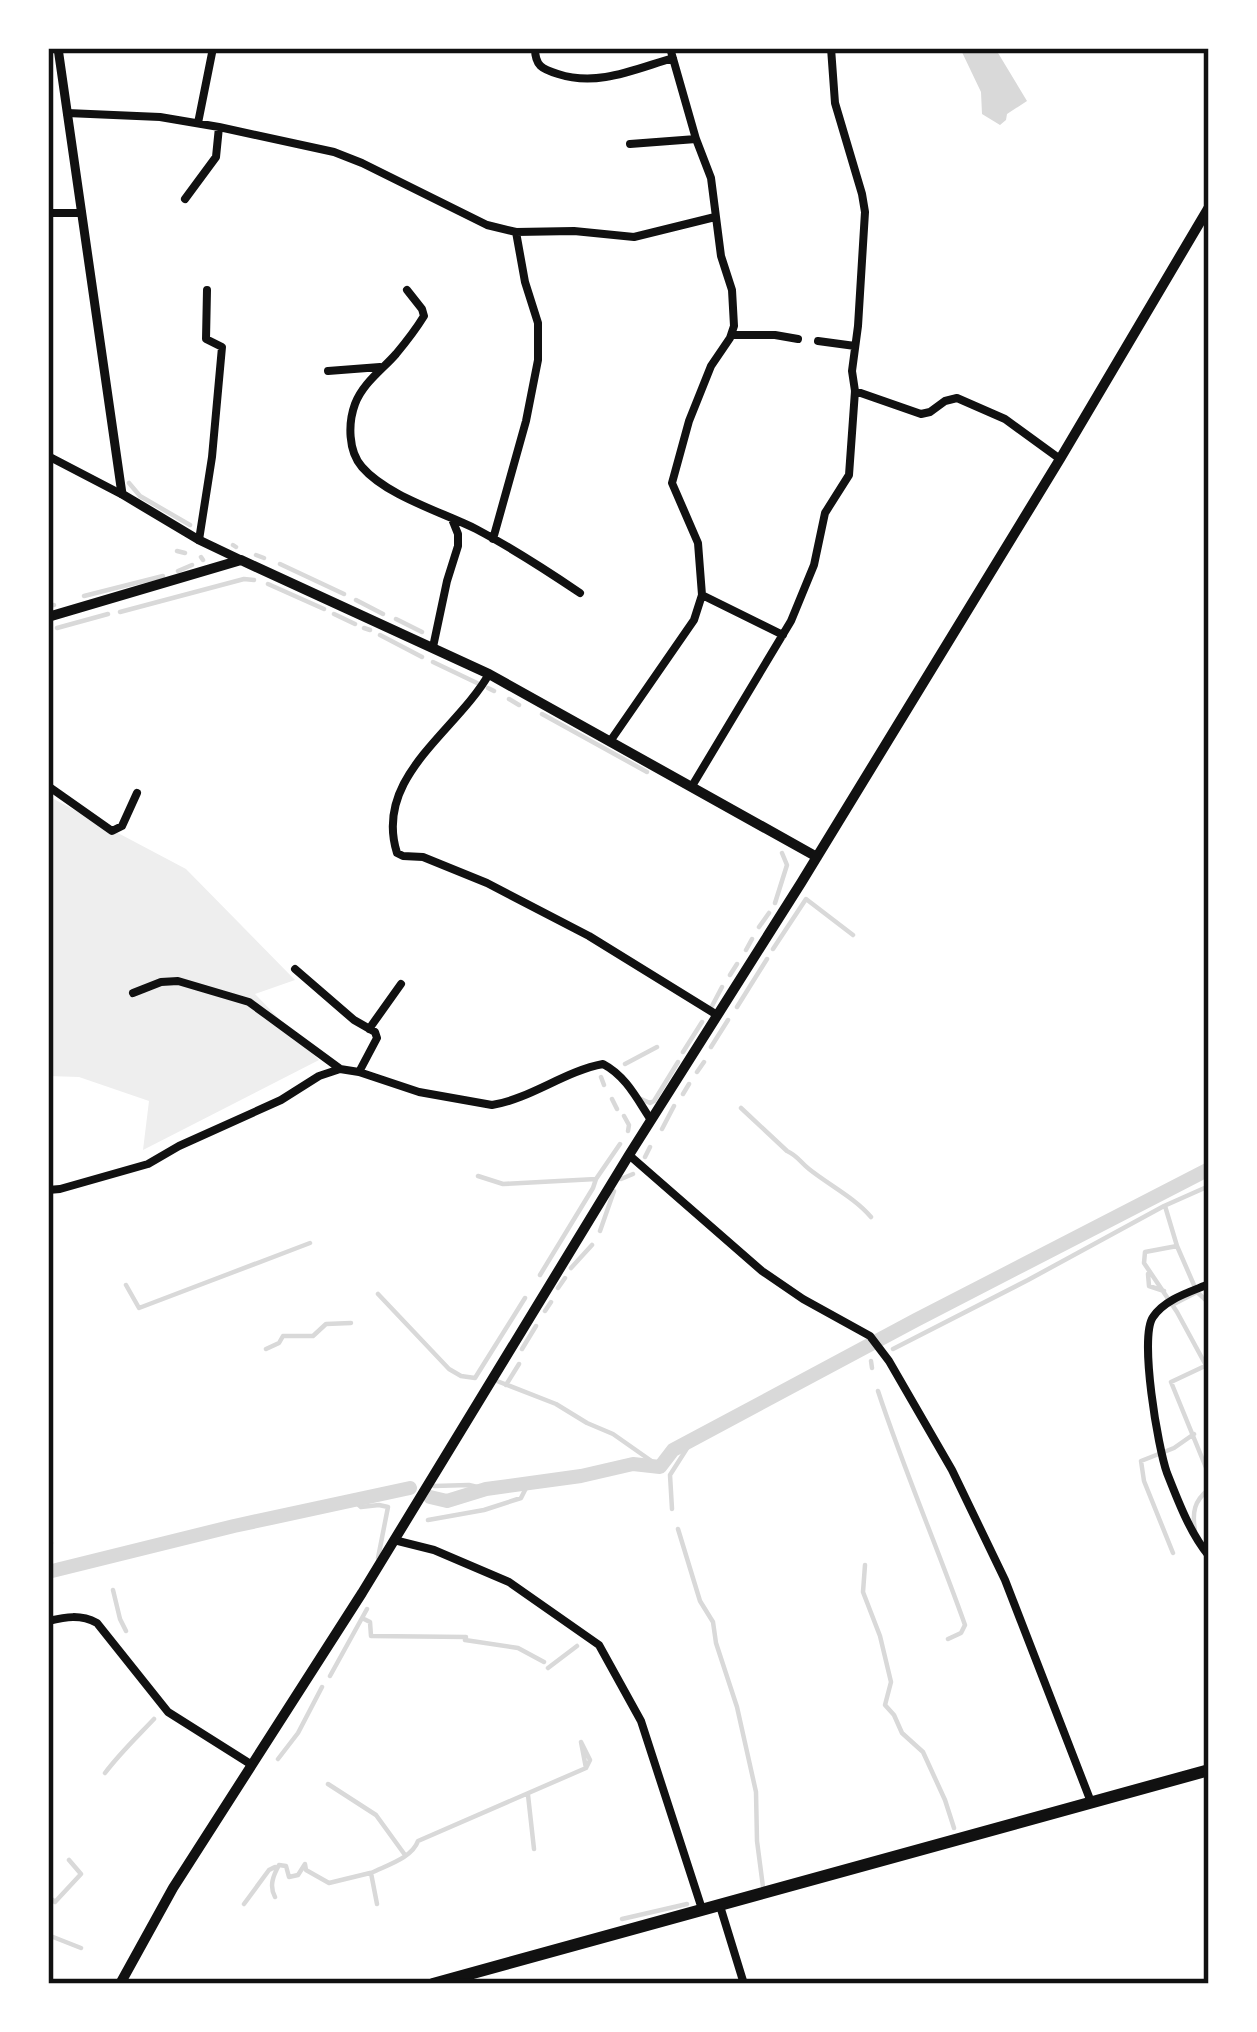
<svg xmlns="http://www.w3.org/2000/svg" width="1257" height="2032" font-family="Mulish,sans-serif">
<rect width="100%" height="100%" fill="#fff"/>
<path fill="#eee" d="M 48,796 L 186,869 L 295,980 L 255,994 L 319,1060 L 143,1150 L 149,1101 L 79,1077 L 48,1076 Z"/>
<path fill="#d9d9d9" d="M 960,48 L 995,48 L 1027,101 L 1007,114 L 1006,120 L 1000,125 L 982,114 L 981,92 Z"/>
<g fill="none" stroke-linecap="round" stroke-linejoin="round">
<path stroke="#d9d9d9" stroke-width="4.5" d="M 129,483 L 140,496 L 190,525
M 233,545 L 236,547
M 177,551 L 185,553
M 256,555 L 264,558
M 201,557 L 203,560
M 280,564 L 344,594
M 178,571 L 192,565
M 268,584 L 324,609
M 84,596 L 163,576
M 356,600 L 383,614
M 48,606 L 54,605
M 120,612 L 244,579 L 254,580
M 334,614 L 355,624
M 396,619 L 422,632
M 57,628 L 108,614
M 364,628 L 370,630
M 380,635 L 422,657
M 433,662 L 477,683
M 488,688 L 494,691
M 509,699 L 519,705
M 542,714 L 647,772
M 775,903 L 787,865 L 782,853
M 759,927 L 769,913
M 773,949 L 806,899 L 853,935
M 746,950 L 752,939
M 730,975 L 737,964
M 712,1006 L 722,987
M 737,1007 L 767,959
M 711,1047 L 728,1020
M 683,1052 L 702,1022
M 625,1064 L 657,1047
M 697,1072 L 704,1062
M 601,1077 L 604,1085
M 683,1094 L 689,1084
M 612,1099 L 617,1109
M 641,1099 L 650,1103 L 654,1101 L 678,1062
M 741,1108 L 787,1151 C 798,1156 800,1162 809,1169 C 829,1185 855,1198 871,1217
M 624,1116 L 629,1125 L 628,1131
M 662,1129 L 674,1106
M 645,1157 L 650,1147
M 478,1176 L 503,1184 L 596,1179 L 620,1144
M 621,1179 L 633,1174
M 1165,1206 L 1177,1246 L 1197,1292 L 1172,1305
M 600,1231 L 614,1191
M 1177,1246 L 1145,1252 L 1144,1263 L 1177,1312 L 1209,1371
M 571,1268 L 592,1245
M 1148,1274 L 1149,1286 L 1164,1291
M 540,1275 L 593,1188 L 596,1179
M 126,1285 L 139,1308 L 310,1243
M 558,1288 L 565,1278
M 1197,1292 L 1209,1303
M 378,1294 L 449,1369 L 461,1376 L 475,1378 L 525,1298
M 545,1311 L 551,1302
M 266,1349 L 279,1343 L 283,1336 L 313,1336 L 326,1324 L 351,1323
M 522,1349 L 536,1326
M 893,1349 L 1028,1280 L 1164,1206 L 1209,1186
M 871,1361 L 872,1368
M 1205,1366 L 1171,1382 L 1209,1475
M 497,1381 L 556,1404 L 587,1423 L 613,1434 L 660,1467
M 506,1385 L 519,1364
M 878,1391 C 904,1470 937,1546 965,1625 L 961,1633 L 948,1639
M 434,1486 L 469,1485 L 486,1489
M 353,1500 L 361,1507 L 379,1505 L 388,1507 L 378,1558
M 672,1509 L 670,1475 L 691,1442
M 428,1520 L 484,1510 L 521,1498 L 528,1484
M 678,1529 L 700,1601 L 713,1622 L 716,1643 L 737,1707 L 756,1792 L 757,1841 L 763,1887
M 1195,1531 C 1192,1512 1194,1501 1209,1489
M 48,1546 L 51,1543
M 1173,1553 L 1144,1481 L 1141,1461 L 1174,1448 L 1194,1434
M 865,1565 L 863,1592 L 880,1636 L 891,1682 L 885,1705 L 894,1715 L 902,1733 L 923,1752 L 945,1800 L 954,1828
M 113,1590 L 120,1619 L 126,1631
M 362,1618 L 370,1622 L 371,1636 L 466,1637 L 465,1640 L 518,1648 L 544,1662
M 548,1668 L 577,1646
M 330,1676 L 367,1609
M 278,1759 L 298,1733 L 322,1687
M 105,1773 C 120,1753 137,1737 154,1719
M 328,1784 L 376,1815 L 405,1855
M 528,1795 L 534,1849
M 48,1896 L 55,1902 L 81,1874 L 69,1860
M 275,1897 C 269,1886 273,1876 279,1865 L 286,1866 L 289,1877 L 298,1875 L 305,1864 L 306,1870 L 329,1883 L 370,1873
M 244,1904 L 269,1870 L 275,1867
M 377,1904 L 371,1873 C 387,1865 412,1858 418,1841 L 586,1768 L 590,1760 L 581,1742 L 586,1768
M 622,1919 L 687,1904
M 48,1935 L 81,1948"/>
<path stroke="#d9d9d9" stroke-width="14" d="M 430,1497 L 447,1501 L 486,1489 L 581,1476 L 633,1464 L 660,1467 L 673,1450 L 916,1320 L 1209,1169
M 48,1572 L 234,1526 L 410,1488"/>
<path stroke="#111" stroke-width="8" d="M 535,48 C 535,66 542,69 558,74 C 598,87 635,69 673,58
M 67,113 L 160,117 L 219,127 L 334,152 L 362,163 L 487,225 L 516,232 L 574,231 L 634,237 L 715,217
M 198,123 L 213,48
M 630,144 L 696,139
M 185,199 L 216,157 L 219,127
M 48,213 L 82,213
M 407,290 L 422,309 L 424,316 C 416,329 406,342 396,354 C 382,370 363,383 355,404 C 348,423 348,451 362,467 C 387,496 442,512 476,529 C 512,548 546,570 580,593
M 733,335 L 775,335 L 798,339
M 818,341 L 855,346
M 328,371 L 380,367
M 855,391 L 921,414 L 930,412 L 945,401 L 957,398 L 1005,419 L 1060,459
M 48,456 L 121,494
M 493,539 L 526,421 L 538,360 L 538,323 L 525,282 L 516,232
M 199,540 L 212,457 L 222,347 L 206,339 L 207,290
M 702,595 L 783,635
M 433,647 L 447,581 L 458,546 L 458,534 L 452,519
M 489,674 C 456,732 373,777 397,853 L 403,856 L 423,857 L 487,883 L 589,936 L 717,1015
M 611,740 L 694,620 L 702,595 L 698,543 L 672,483 L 689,421 L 711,366 L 730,338 L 734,326 L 732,290 L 721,256 L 711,178 L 696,139 L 670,48
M 48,786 L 112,831 L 122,826 L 137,793
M 692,786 L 791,621 L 814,565 L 825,513 L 849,475 L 855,391 L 852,371 L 858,326 L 865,212 L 862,194 L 835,103 L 831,48
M 295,969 L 354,1020 L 375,1032 L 377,1038 L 359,1072
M 133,993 L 161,982 L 178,981 L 249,1002 L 339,1068
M 369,1029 L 401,984
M 629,1155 L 762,1271 L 803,1299 L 870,1336 L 889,1361 L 952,1470 L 1005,1580 L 1091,1802
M 48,1190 L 60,1189 L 148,1164 L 179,1146 L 281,1100 L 319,1076 L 340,1069 L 359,1072 L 419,1092 L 492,1105 C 530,1099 565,1071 603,1064 C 626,1076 637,1099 651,1120
M 1209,1284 C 1190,1292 1165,1299 1153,1317 C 1139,1337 1158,1448 1167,1473 C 1178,1501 1190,1533 1209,1556
M 394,1540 L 434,1550 L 509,1582 L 599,1645 L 641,1721 L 702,1909
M 48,1621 C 66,1617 80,1614 97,1623 L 168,1712 L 252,1765
M 720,1906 L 744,1984"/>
<path stroke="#111" stroke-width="9" d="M 58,48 L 122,494 L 199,540 L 241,560"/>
<path stroke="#111" stroke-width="10" d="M 48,617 L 241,560 L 489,674 L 817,857
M 120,1984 L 173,1888 L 362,1593 L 629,1155 L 801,883 L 1060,459 L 1209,207"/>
<path stroke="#111" stroke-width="12" d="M 433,1984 L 1209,1770"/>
</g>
<rect width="1257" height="2032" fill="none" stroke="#ffffff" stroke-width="102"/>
<rect x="51" y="51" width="1155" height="1930" fill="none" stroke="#111" stroke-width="4.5"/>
</svg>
